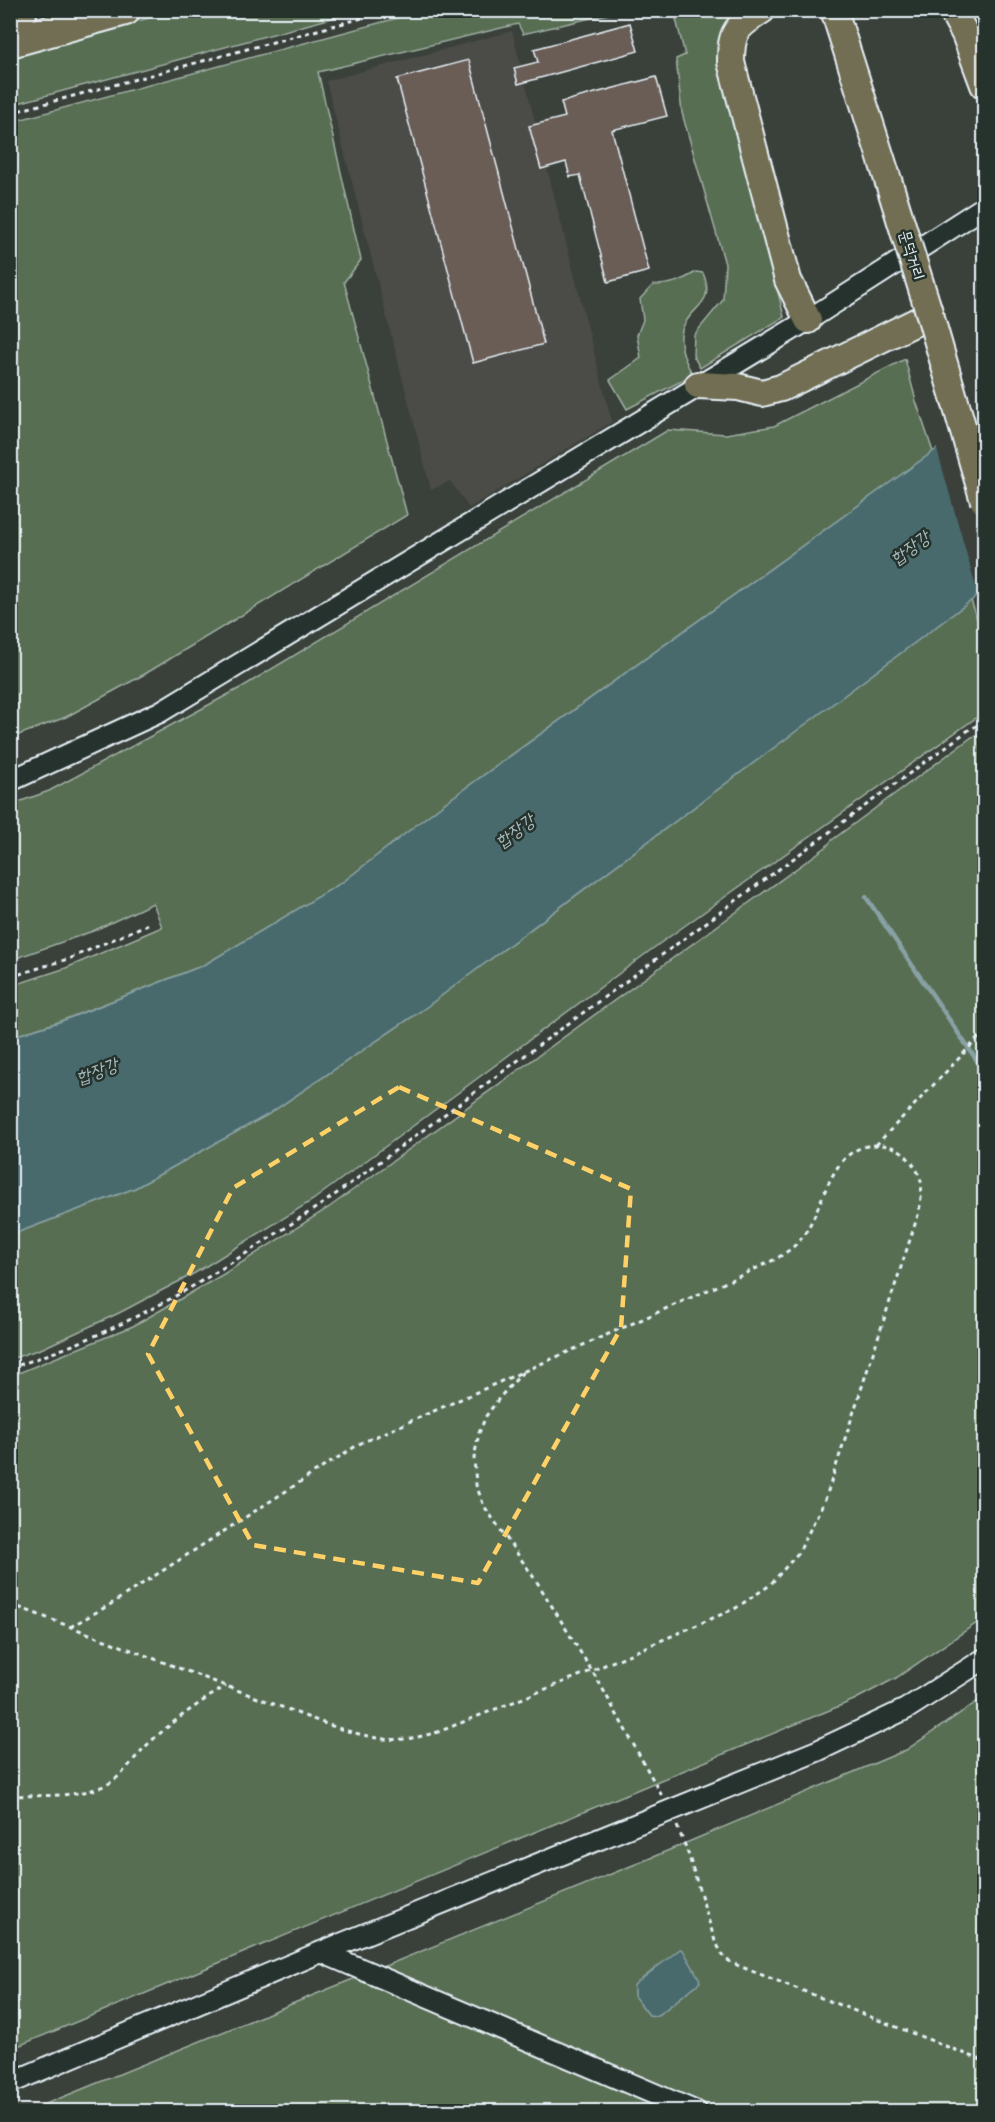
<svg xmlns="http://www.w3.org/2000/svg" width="995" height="2122" font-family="'Shantell Sans','Poor Story',sans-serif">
<rect width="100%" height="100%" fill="#3a403a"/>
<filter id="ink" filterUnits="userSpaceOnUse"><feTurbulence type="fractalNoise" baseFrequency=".0167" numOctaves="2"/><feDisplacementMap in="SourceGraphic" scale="12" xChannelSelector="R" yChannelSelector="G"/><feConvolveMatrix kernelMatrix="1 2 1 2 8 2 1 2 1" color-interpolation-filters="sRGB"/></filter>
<g filter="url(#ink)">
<path fill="#4b4c47" d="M 512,31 L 612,422 L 469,508 L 450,481 L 431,490 L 326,81 Z"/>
<path fill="#586e52" stroke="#a0b0a5" stroke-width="1.5" d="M 427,10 L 621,11 L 523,34 L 518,24 L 318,72 L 361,260 L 344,282 L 407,515 L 145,674 L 66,717 L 11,738 L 11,122 Z
M 175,11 L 358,11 L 11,105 L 11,55 Z
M 674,11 L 740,11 L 743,147 L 784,317 L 700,368 L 693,355 L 694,335 L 723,300 L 725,264 L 682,113 L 676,59 L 685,55 Z
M 696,272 L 703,273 C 717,306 689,306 682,330 C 678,346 685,362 693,375 L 627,409 L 610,380 L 641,358 L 637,335 L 643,320 L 640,299 L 653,285 C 671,285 681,281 696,272 Z
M 905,359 L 916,401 L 933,452 L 442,805 L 343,882 L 204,965 L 58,1022 L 11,1037 L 11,986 L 66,968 L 162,927 L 153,903 L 93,931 L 11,960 L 10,805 L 49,791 L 242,687 L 668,430 L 726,434 L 774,426 Z
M 971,600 L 984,641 L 984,712 L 655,947 L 313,1200 L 195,1273 L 119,1313 L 43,1348 L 11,1359 L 11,1235 L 135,1188 L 267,1115 L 425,1008 Z
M 984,734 L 984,1618 L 896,1678 L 854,1700 L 11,2049 L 11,1376 L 133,1326 L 222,1275 L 328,1208 L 826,847 L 832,840 L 972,737 Z
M 984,1697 L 984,2111 L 26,2112 L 648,1859 L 906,1750 Z"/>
<path fill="#486b6d" stroke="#88a1a5" stroke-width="1.5" d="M 984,415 L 984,591 L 425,1008 L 267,1115 L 135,1188 L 11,1235 L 11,1037 L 59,1022 L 204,965 L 343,882 L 442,805 Z
M 680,1949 L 683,1950 L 699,1978 L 700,1982 L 661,2013 L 655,2016 L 649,2015 L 634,1996 L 634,1985 Z"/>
<path fill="#3a403a" d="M 984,412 L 984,594 L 979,598 L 936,446 Z"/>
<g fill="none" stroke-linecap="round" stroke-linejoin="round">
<path stroke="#88a1a5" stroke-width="4.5" d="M 866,897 L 984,1071"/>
</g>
<path fill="#695d57" stroke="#e8f1f8" stroke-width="1.5" d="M 630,23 L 638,51 L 518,84 L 514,68 L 538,62 L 534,49 Z
M 469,60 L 544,344 L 473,363 L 397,79 Z
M 656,77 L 667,116 L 612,130 L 649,271 L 608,282 L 580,175 L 570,177 L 566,162 L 541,169 L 529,126 L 565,117 L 561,102 Z"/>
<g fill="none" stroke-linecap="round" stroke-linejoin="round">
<g stroke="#e8f1f8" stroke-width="24">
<path id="minor" d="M 10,781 L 160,712 L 808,320 L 984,207
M 321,1952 L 697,2112
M 10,2083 L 321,1952 L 817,1751 L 906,1709 L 984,1659"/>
</g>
<g stroke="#e8f1f8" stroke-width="30">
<path id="major" d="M 762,10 C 736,27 731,31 731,62 L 788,280 L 808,320
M 834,10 L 888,180
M 952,10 L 965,34 L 984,85
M 698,385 L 738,387 L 762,393 L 781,388 L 930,315"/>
</g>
<g stroke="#e8f1f8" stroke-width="34">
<path id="highway" d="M 10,14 L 22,10
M 10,42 L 125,10"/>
</g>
<path stroke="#e8f1f8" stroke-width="3" stroke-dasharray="4.5 4.5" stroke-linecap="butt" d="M 10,113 L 392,10
M 10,977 L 71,958 L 148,924
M 876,1145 L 984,1032
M 10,1368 C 51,1354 91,1339 129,1320 C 197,1288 261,1243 325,1202 L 970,729 L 984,722
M 523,1372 L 500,1397 L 486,1416 L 479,1433 L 474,1458 L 476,1485 L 484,1506 L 537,1582 L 600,1684 L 662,1796
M 10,1604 C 93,1635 175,1667 258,1698 C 299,1713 341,1733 384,1739 C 404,1741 419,1737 438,1732 L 591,1671 L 736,1608 L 770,1585 L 799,1552 L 826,1497 L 919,1212 C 923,1184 925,1176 904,1154 C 899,1148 887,1145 879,1145 C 827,1144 826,1210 799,1241 C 784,1258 760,1266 740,1276 L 359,1444 L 111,1604 L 70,1627
M 10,1796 C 41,1795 78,1798 106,1785 C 122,1777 133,1759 145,1747 C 170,1723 197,1704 226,1686
M 677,1826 L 687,1850 L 715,1941 L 725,1959 L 739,1966 L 984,2061"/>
<use href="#minor" stroke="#26332d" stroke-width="20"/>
<use href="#major" stroke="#726e52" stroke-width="26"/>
<use href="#highway" stroke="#726e52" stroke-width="30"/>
<g stroke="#e8f1f8" stroke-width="30" stroke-linecap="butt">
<path id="major-bridge" d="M 888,180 L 930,315 L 984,501"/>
</g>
<use href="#major-bridge" stroke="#726e52" stroke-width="26"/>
</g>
</g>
<path fill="none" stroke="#ffd166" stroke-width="4.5" stroke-dasharray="12 8" stroke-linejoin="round" d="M 399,1087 L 631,1189 L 621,1328 L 478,1583 L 253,1545 L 148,1354 L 233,1188 Z"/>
<g text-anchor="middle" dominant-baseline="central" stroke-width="5" stroke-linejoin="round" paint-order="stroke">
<g font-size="16" fill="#e8f1f8" stroke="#26332d">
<text transform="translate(912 255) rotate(73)">문덕거리</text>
</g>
<g font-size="18" font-style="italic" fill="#a8bbc0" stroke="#26332d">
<text transform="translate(910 548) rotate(-36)">합장강</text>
<text transform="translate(515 831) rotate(-36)">합장강</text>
<text transform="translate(97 1071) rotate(-20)">합장강</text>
</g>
</g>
<rect width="995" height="2122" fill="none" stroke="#26332d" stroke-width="36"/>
<rect x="18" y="18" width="959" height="2086" fill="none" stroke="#e8f1f8" stroke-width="2" filter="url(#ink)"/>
</svg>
